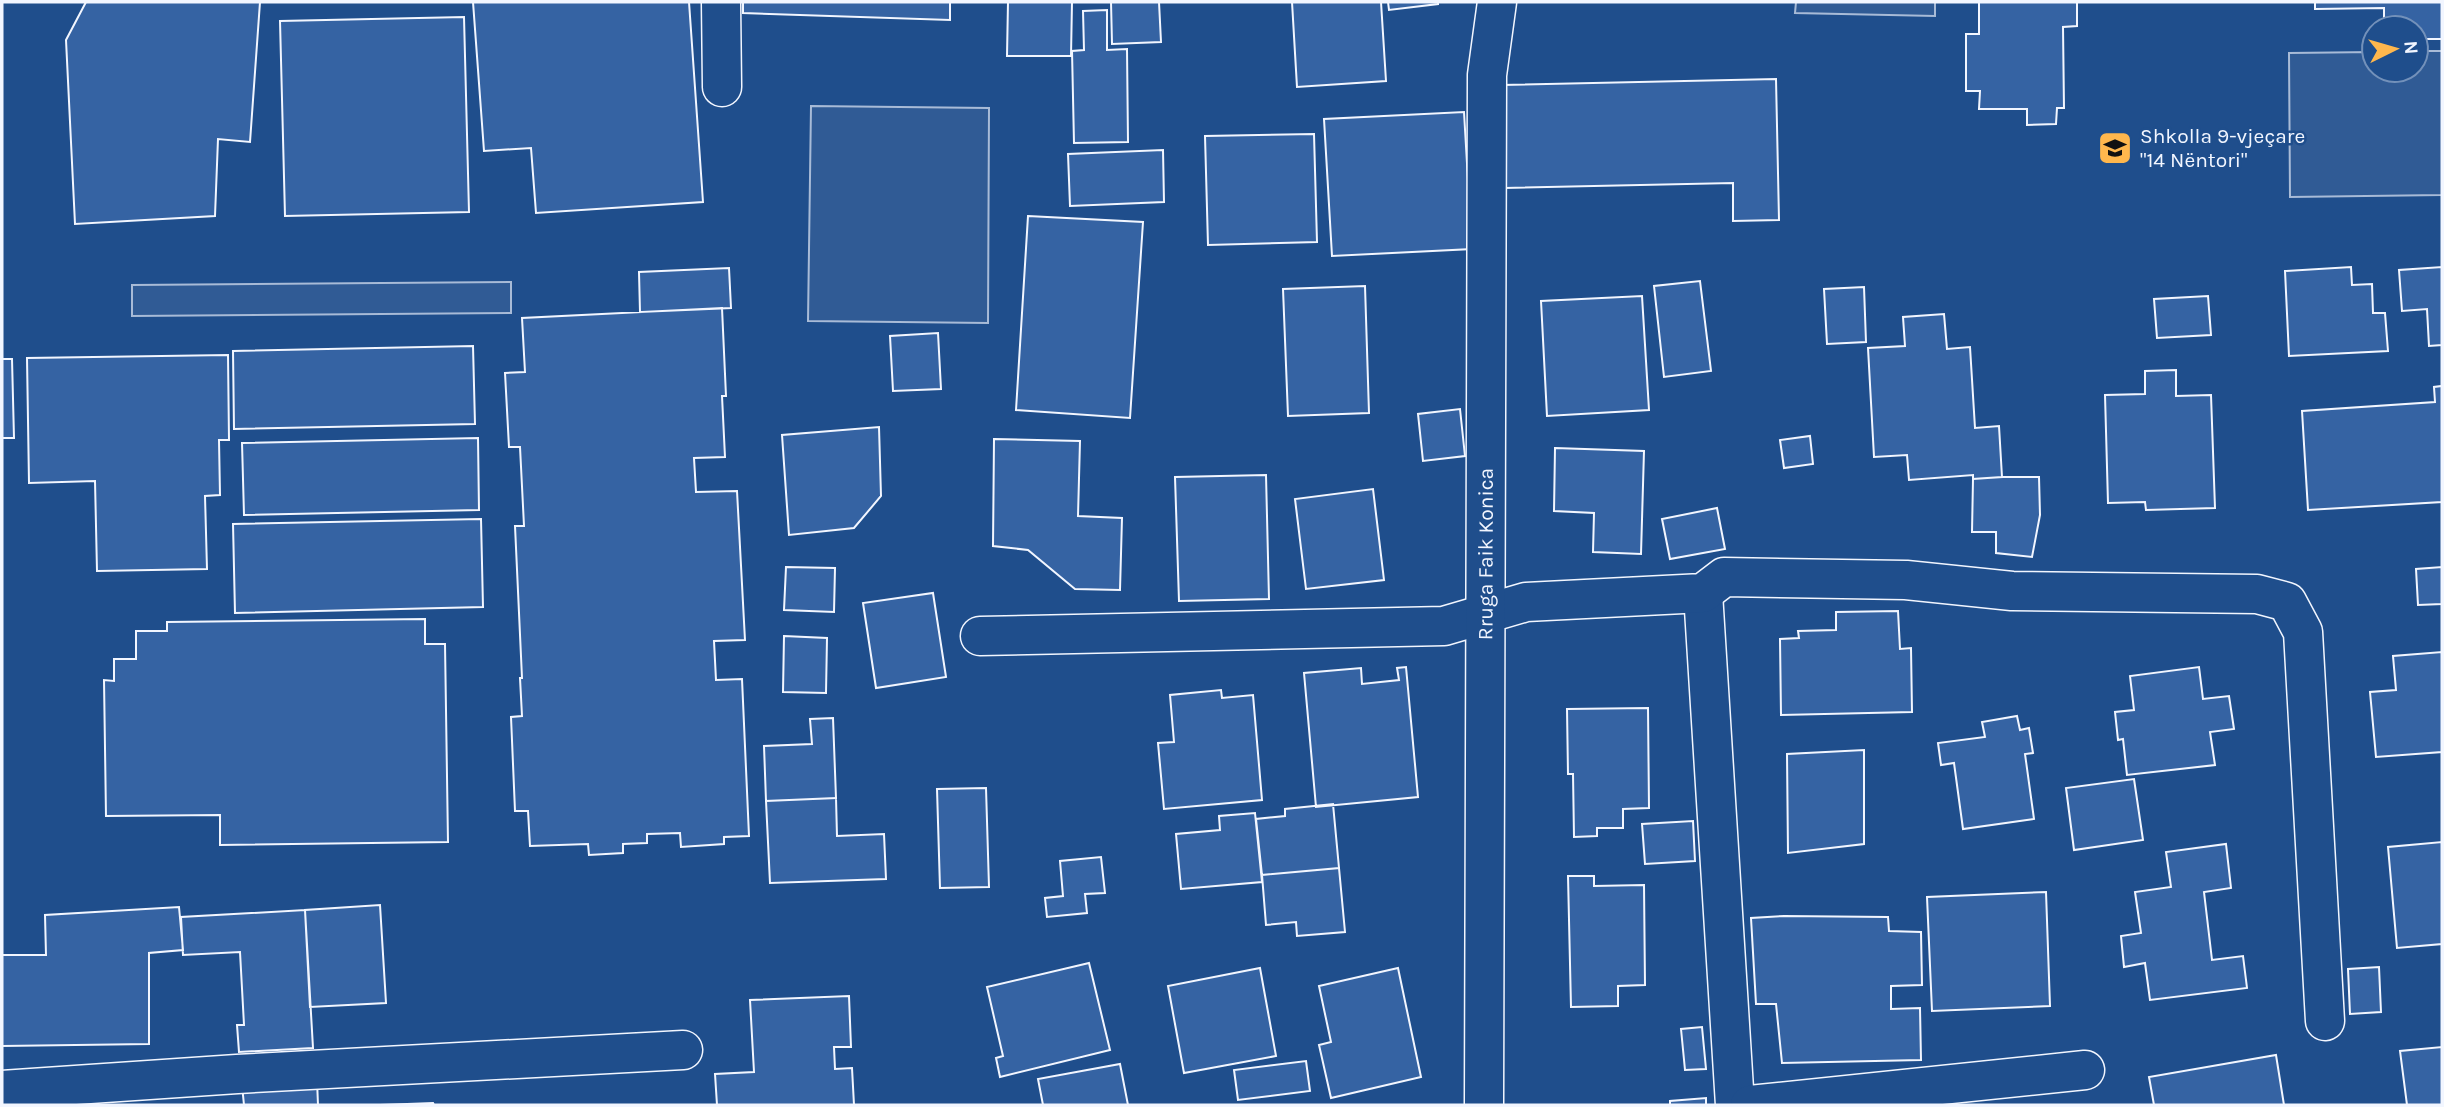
<svg xmlns="http://www.w3.org/2000/svg" width="2444" height="1107" font-family="Karla,sans-serif">
<rect width="100%" height="100%" fill="#1f4e8c"/>
<path fill="#305b95" stroke="#a8bbd7" stroke-width="2" d="M 1796,2 L 1935,2 L 1935,16 L 1795,13 Z
M 2416,51 L 2442,51 L 2442,195 L 2290,197 L 2289,53 L 2374,52 L 2374,70 L 2416,70 Z
M 811,106 L 989,108 L 988,323 L 808,321 Z
M 511,282 L 511,313 L 132,316 L 132,285 Z"/>
<path fill="#3563a3" stroke="#f2f6ff" stroke-width="2" d="M 86,2 L 260,2 L 250,142 L 218,139 L 215,216 L 75,224 L 66,40 Z
M 473,2 L 689,2 L 703,202 L 536,213 L 531,148 L 484,151 Z
M 743,2 L 950,2 L 950,20 L 743,13 Z
M 1008,2 L 1072,2 L 1071,56 L 1007,56 Z
M 1111,2 L 1159,2 L 1161,42 L 1112,44 Z
M 1292,2 L 1381,2 L 1386,81 L 1297,87 Z
M 1388,2 L 1438,2 L 1438,4 L 1389,10 Z
M 1979,2 L 2077,2 L 2077,26 L 2063,27 L 2064,108 L 2057,108 L 2056,124 L 2027,125 L 2027,109 L 1979,109 L 1980,91 L 1966,91 L 1966,34 L 1979,34 Z
M 2315,2 L 2442,2 L 2442,39 L 2416,39 L 2416,28 L 2384,28 L 2384,8 L 2315,9 Z
M 1107,10 L 1107,50 L 1127,49 L 1128,142 L 1074,143 L 1072,51 L 1084,50 L 1083,11 Z
M 464,17 L 469,212 L 285,216 L 280,21 Z
M 1776,79 L 1779,220 L 1733,221 L 1733,183 L 1505,188 L 1502,85 Z
M 1464,112 L 1472,249 L 1332,256 L 1324,119 Z
M 1314,134 L 1317,242 L 1208,245 L 1205,136 Z
M 1163,150 L 1164,202 L 1070,206 L 1068,154 Z
M 1028,216 L 1143,222 L 1130,418 L 1016,410 Z
M 2351,267 L 2352,285 L 2372,284 L 2373,313 L 2385,313 L 2388,351 L 2289,356 L 2285,271 Z
M 2442,267 L 2442,345 L 2429,346 L 2427,309 L 2402,311 L 2399,270 Z
M 729,268 L 731,308 L 640,312 L 639,272 Z
M 1700,281 L 1711,371 L 1664,377 L 1654,286 Z
M 1365,286 L 1369,413 L 1288,416 L 1283,289 Z
M 1864,287 L 1866,342 L 1827,344 L 1824,289 Z
M 1642,296 L 1649,410 L 1547,416 L 1541,301 Z
M 2208,296 L 2211,335 L 2157,338 L 2154,299 Z
M 722,308 L 726,396 L 722,396 L 725,457 L 694,458 L 696,492 L 737,491 L 745,640 L 714,641 L 716,680 L 742,679 L 749,836 L 724,837 L 724,844 L 681,847 L 680,833 L 647,834 L 647,843 L 623,844 L 623,853 L 589,855 L 588,844 L 530,846 L 528,811 L 515,811 L 511,717 L 522,716 L 520,678 L 522,678 L 515,526 L 524,526 L 520,447 L 509,447 L 505,373 L 525,372 L 522,318 Z
M 1944,314 L 1947,349 L 1970,347 L 1975,428 L 1999,426 L 2002,477 L 1973,479 L 1973,475 L 1909,480 L 1907,455 L 1874,457 L 1868,348 L 1905,346 L 1903,317 Z
M 938,333 L 941,389 L 893,391 L 890,336 Z
M 473,346 L 475,424 L 234,429 L 233,351 Z
M 228,355 L 229,440 L 219,440 L 220,495 L 205,496 L 207,569 L 97,571 L 95,481 L 29,483 L 27,358 Z
M 2,359 L 12,359 L 14,438 L 2,438 Z
M 2176,370 L 2176,396 L 2211,395 L 2215,508 L 2146,510 L 2145,502 L 2108,503 L 2105,395 L 2145,394 L 2145,371 Z
M 2442,386 L 2442,502 L 2308,510 L 2302,411 L 2435,402 L 2434,387 Z
M 1460,409 L 1465,456 L 1423,461 L 1418,414 Z
M 879,427 L 881,496 L 854,528 L 789,535 L 782,435 Z
M 1810,436 L 1813,464 L 1784,468 L 1780,440 Z
M 478,438 L 479,510 L 244,515 L 242,443 Z
M 994,439 L 1080,441 L 1078,516 L 1122,518 L 1120,590 L 1075,589 L 1028,550 L 993,546 Z
M 1555,448 L 1644,451 L 1641,554 L 1593,552 L 1594,513 L 1554,511 Z
M 1266,475 L 1269,599 L 1179,601 L 1175,477 Z
M 2002,477 L 2039,477 L 2040,515 L 2032,557 L 1996,553 L 1996,532 L 1972,532 L 1973,479 Z
M 1373,489 L 1384,580 L 1306,589 L 1295,499 Z
M 1717,508 L 1725,549 L 1670,559 L 1662,519 Z
M 481,519 L 483,607 L 235,613 L 233,524 Z
M 786,567 L 835,568 L 834,612 L 784,610 Z
M 2442,567 L 2442,604 L 2418,605 L 2416,569 Z
M 933,593 L 946,677 L 876,688 L 863,603 Z
M 1898,611 L 1900,649 L 1911,648 L 1912,712 L 1781,715 L 1780,639 L 1799,638 L 1798,631 L 1836,630 L 1836,612 Z
M 425,619 L 425,644 L 445,644 L 448,842 L 220,845 L 220,815 L 106,816 L 104,680 L 114,681 L 114,659 L 136,659 L 136,631 L 167,631 L 167,622 Z
M 784,636 L 827,638 L 826,693 L 783,692 Z
M 2442,652 L 2442,752 L 2376,757 L 2370,692 L 2396,690 L 2393,656 Z
M 1406,667 L 1418,797 L 1316,807 L 1304,673 L 1361,668 L 1362,684 L 1399,680 L 1397,668 Z
M 2199,667 L 2203,699 L 2229,696 L 2234,729 L 2210,732 L 2215,765 L 2127,775 L 2123,739 L 2118,740 L 2115,712 L 2134,710 L 2130,676 Z
M 1221,690 L 1222,698 L 1253,695 L 1262,800 L 1164,809 L 1158,743 L 1174,742 L 1170,695 Z
M 1648,708 L 1649,808 L 1623,809 L 1623,828 L 1597,828 L 1597,836 L 1574,837 L 1573,774 L 1568,774 L 1567,709 Z
M 2017,716 L 2020,730 L 2029,728 L 2033,753 L 2025,754 L 2034,819 L 1963,829 L 1954,763 L 1941,765 L 1938,743 L 1985,737 L 1982,722 Z
M 833,718 L 836,798 L 766,801 L 764,746 L 812,744 L 810,719 Z
M 1864,750 L 1864,844 L 1788,853 L 1787,754 Z
M 2134,779 L 2143,840 L 2074,850 L 2066,788 Z
M 986,788 L 989,887 L 940,888 L 937,789 Z
M 836,798 L 837,836 L 884,834 L 886,879 L 770,883 L 766,801 Z
M 1333,804 L 1339,868 L 1262,875 L 1256,819 L 1285,816 L 1285,809 Z
M 1255,813 L 1262,882 L 1181,889 L 1176,834 L 1220,830 L 1219,816 Z
M 1693,821 L 1695,861 L 1645,864 L 1642,824 Z
M 2442,842 L 2442,944 L 2397,948 L 2388,847 Z
M 2226,844 L 2231,888 L 2204,892 L 2212,960 L 2243,956 L 2247,988 L 2150,1000 L 2145,963 L 2124,967 L 2121,936 L 2141,933 L 2135,892 L 2171,887 L 2166,852 Z
M 1101,857 L 1105,893 L 1085,894 L 1087,913 L 1047,917 L 1045,898 L 1063,896 L 1060,861 Z
M 1339,868 L 1345,932 L 1297,936 L 1296,922 L 1266,925 L 1262,875 Z
M 1568,876 L 1594,876 L 1594,886 L 1644,885 L 1645,985 L 1618,986 L 1618,1006 L 1571,1007 Z
M 2046,892 L 2050,1006 L 1932,1011 L 1927,897 Z
M 380,905 L 386,1003 L 310,1007 L 305,910 Z
M 179,907 L 183,950 L 149,953 L 149,1044 L 2,1046 L 2,955 L 46,955 L 45,915 Z
M 305,910 L 313,1048 L 239,1052 L 237,1025 L 244,1025 L 240,952 L 183,955 L 181,917 Z
M 1784,916 L 1888,917 L 1889,931 L 1921,932 L 1922,985 L 1891,986 L 1891,1009 L 1920,1008 L 1921,1060 L 1782,1063 L 1776,1004 L 1756,1004 L 1751,918 Z
M 1089,963 L 1110,1050 L 1000,1077 L 996,1058 L 1003,1056 L 987,987 Z
M 2379,967 L 2381,1012 L 2350,1014 L 2348,969 Z
M 1260,968 L 1276,1056 L 1184,1073 L 1168,986 Z
M 1398,968 L 1421,1077 L 1331,1098 L 1319,1045 L 1331,1042 L 1319,986 Z
M 849,996 L 851,1047 L 834,1047 L 835,1069 L 852,1068 L 854,1105 L 717,1105 L 715,1074 L 754,1072 L 750,1000 Z
M 1702,1027 L 1706,1069 L 1685,1070 L 1681,1029 Z
M 2442,1047 L 2442,1105 L 2407,1105 L 2400,1051 Z
M 2276,1055 L 2284,1105 L 2154,1105 L 2149,1077 Z
M 1306,1061 L 1310,1091 L 1238,1100 L 1234,1070 Z
M 1120,1064 L 1128,1105 L 1043,1105 L 1038,1079 Z
M 317,1080 L 318,1105 L 244,1105 L 242,1085 Z
M 1706,1098 L 1706,1105 L 1670,1105 L 1670,1101 Z
M 433,1103 L 434,1105 L 380,1105 Z"/>
<g fill="none" stroke-linecap="round" stroke-linejoin="round">
<g stroke="#f2f6ff" stroke-width="41">
<g id="minor">
<path d="M 721,2 L 722,87"/>
<path d="M 1703,593 L 1735,1105"/>
<path d="M 980,636 L 1444,626 L 1526,602 L 1703,593 L 1724,577 L 1906,580 L 2012,591 L 2257,594 L 2287,602 L 2303,632 L 2325,1021"/>
<path d="M 2,1090 L 237,1074 L 683,1050"/>
<path id="s1" d="M 1484,1105 L 1487,75 L 1497,2"/>
<path d="M 1750,1105 L 2085,1070"/>
</g>
</g>
<use href="#minor" stroke="#1f4e8c" stroke-width="38"/>
</g>
<defs>
<g id="school-square" transform="scale(1.75)"><rect x="-9" y="-9" width="18" height="18" rx="4" fill="#ffb74d" stroke="#1f4e8c"/><path d="M0-5L7-2L0 1L-7-2ZM-4 1L0 2.5L4 1V4Q0 6-4 4Z" fill="#111"/></g>
</defs>
<g fill-rule="evenodd">
<use href="#school-square" x="2115" y="148"/>
</g>
<g text-anchor="middle" dominant-baseline="central" stroke-width="5" stroke-linejoin="round" paint-order="stroke">
<g font-size="21" fill="#f2f6ff" stroke="#1f4e8c" text-anchor="start">
<text x="2140" y="136">Shkolla 9-vjeçare<tspan x="2140" dy="24">"14 Nëntori"</tspan></text>
</g>
<g font-size="21" fill="#f2f6ff" stroke="#1f4e8c">
<text stroke="none"><textPath href="#s1" startOffset="551">Rruga Faik Konica</textPath></text>
</g>
</g>
<rect width="2444" height="1107" fill="none" stroke="#f2f6ff" stroke-width="7"/>
<g transform="translate(2395 49) rotate(85)"><circle r="33" fill="#1f4e8c" stroke="#7391ba" stroke-width="2"/>
<path d="M0-5L12 26L0 18L-12 26Z" fill="#ffb74d"/>
<text y="-10" font-size="19" font-weight="bold" text-anchor="middle" fill="#f2f6ff">N</text>
</g>
</svg>
